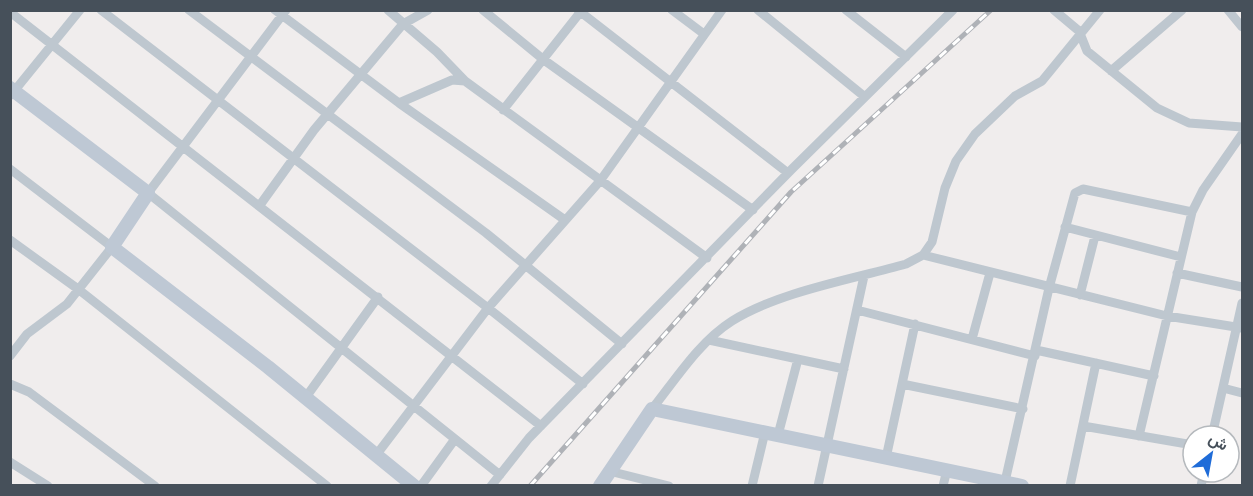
<svg xmlns="http://www.w3.org/2000/svg" width="1253" height="496" font-family="'PT Sans Narrow',Vazirmatn,sans-serif">
<rect width="100%" height="100%" fill="#f0eded"/>
<g fill="none" stroke-linecap="round" stroke-linejoin="round">
<path stroke="#bec7cf" stroke-width="9" d="M 101,10 L 488,308 L 583,384
M 189,10 L 486,233 L 622,344
M 275,10 L 399,103 L 565,220
M 286,10 L 148,193 L 500,475
M 388,10 L 437,52 L 465,81 L 707,258
M 483,10 L 544,60 L 753,210
M 578,10 L 788,173
M 672,10 L 704,34
M 758,10 L 865,97
M 846,10 L 906,57
M 1054,10 L 1079,31 L 1087,51 L 1157,108 L 1189,123 L 1242,127
M 1228,10 L 1242,27
M 10,12 L 541,426
M 1111,71 L 1182,10
M 11,95 L 80,10
M 399,103 L 452,80 L 465,81
M 503,110 L 582,10
M 10,169 L 112,247 L 67,304 L 27,334 L 10,356
M 260,205 L 314,130 L 403,24 L 428,10
M 1065,227 L 1181,257
M 10,240 L 78,289 L 327,486
M 923,255 L 1167,316 L 1242,328
M 1177,273 L 1242,287
M 1080,295 L 1095,236
M 857,310 L 1035,356
M 972,339 L 990,273
M 709,340 L 844,369
M 1036,350 L 1154,376
M 10,384 L 29,392 L 155,486
M 902,384 L 1023,409
M 1223,388 L 1242,393
M 306,397 L 378,297
M 652,409 C 676,379 699,342 732,321 C 778,292 853,279 906,264 L 923,255 L 932,242 L 945,188 L 956,161 L 975,134 L 1015,96 L 1042,81 L 1100,10
M 1083,426 L 1193,445
M 778,435 L 798,359
M 1139,436 L 1192,212
M 1212,436 L 1242,303
M 377,454 L 488,308 L 600,181 L 722,10
M 886,458 L 915,324
M 10,462 L 48,486
M 609,471 L 669,486
M 421,486 L 455,439
M 491,486 L 529,438 L 792,169 L 953,10
M 752,486 L 765,432
M 818,486 L 864,276
M 943,486 L 947,470
M 1004,486 L 1049,288 L 1075,193 L 1083,189 L 1192,212 L 1203,190 L 1242,134
M 1070,486 L 1096,363
M 1201,486 L 1204,472"/>
<path stroke="#bec8d4" stroke-width="14" d="M 10,88 L 148,193 L 112,247 L 268,367 L 414,486
M 600,486 L 652,409 L 1022,486"/>
<g stroke="#afb2b7" stroke-width="5">
<path id="rail" d="M 530,486 L 791,192 L 991,10"/>
</g>
<use href="#rail" stroke="#fff" stroke-width="3" stroke-dasharray="9" stroke-linecap="butt"/>
</g>
<rect width="1253" height="496" fill="none" stroke="#46505a" stroke-width="24"/>
<g transform="translate(1211 454) rotate(31)"><circle r="28" fill="#ffffff" stroke="#b5b9bd" stroke-width="1.5"/>
<path d="M0-4.5L10 22L0 15L-10 22Z" fill="#1f6cd8"/>
<text y="-9" font-size="16" font-weight="bold" text-anchor="middle" fill="#46505a">ش</text>
</g>
</svg>
